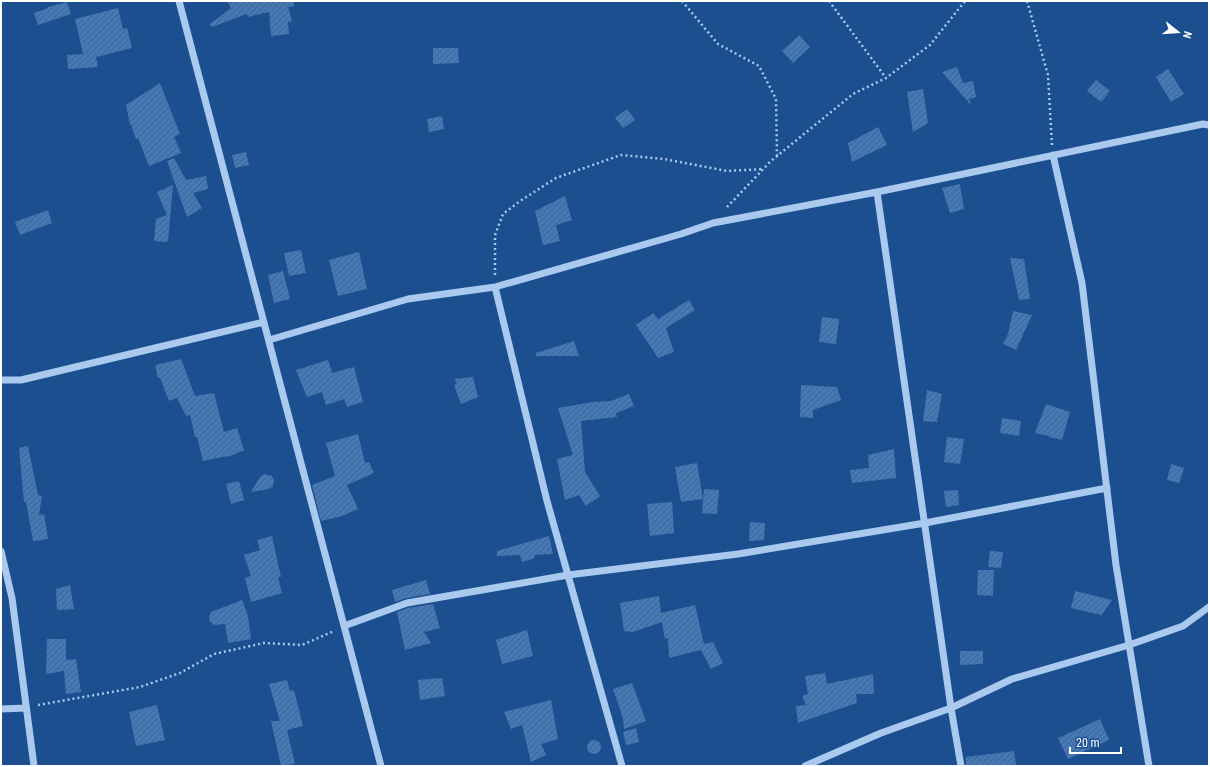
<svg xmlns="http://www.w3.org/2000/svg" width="1210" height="767" font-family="'Roboto Condensed',sans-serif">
<defs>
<pattern id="building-hatch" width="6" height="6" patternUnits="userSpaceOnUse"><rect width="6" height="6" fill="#4478b7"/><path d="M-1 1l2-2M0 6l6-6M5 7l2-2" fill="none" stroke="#486282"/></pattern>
</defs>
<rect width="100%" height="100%" fill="#1b4f8f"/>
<path fill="url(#building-hatch)" d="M 227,1 L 293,1 L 294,6 L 288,7 L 292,21 L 288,22 L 289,34 L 271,36 L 269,12 L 248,17 L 247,14 L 212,27 L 210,24 L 231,8 Z
M 67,2 L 71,14 L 38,25 L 34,13 L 48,8 L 48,7 Z
M 118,8 L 123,29 L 127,28 L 132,48 L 96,57 L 98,67 L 68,69 L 67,55 L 83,54 L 75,19 Z
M 799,35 L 810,47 L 793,63 L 782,51 Z
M 433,48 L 458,48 L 459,63 L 433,64 Z
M 957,67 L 963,83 L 973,81 L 976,97 L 969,99 L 971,103 L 970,104 L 942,72 Z
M 1168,69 L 1184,94 L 1171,102 L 1156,77 Z
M 1096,80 L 1110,91 L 1101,102 L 1087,91 Z
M 160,83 L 180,134 L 174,137 L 181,153 L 149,166 L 138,138 L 136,139 L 131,124 L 130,125 L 126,105 Z
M 923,89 L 928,123 L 913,132 L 907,92 Z
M 627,109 L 635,120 L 623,128 L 615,118 Z
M 442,116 L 444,129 L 429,132 L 427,119 Z
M 878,127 L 887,145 L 852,162 L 848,143 Z
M 246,152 L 249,165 L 235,168 L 232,155 Z
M 174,158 L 186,180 L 206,176 L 208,189 L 193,193 L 202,208 L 187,217 L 167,161 Z
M 960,184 L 964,209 L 950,213 L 942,188 Z
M 173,185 L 168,242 L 154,241 L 156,219 L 167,215 L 157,192 Z
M 565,196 L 572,220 L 556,225 L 560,241 L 543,245 L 535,211 Z
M 48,210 L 52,223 L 20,235 L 15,222 Z
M 301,250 L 306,273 L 289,276 L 284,253 Z
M 359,252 L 367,289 L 338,296 L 329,260 Z
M 1010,258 L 1024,259 L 1030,299 L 1019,300 Z
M 283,271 L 290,299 L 274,303 L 268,275 Z
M 689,300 L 695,310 L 666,328 L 674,352 L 658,358 L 636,325 L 653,313 L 658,319 Z
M 1013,311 L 1032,315 L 1016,350 L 1003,344 L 1008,334 Z
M 822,317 L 839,319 L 836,344 L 819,342 Z
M 574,341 L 579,356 L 536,356 L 536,353 Z
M 181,359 L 195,396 L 214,393 L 224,432 L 237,428 L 244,450 L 228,457 L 228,456 L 203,461 L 197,437 L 195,437 L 190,415 L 186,416 L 177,398 L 169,401 L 160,378 L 158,378 L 155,365 Z
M 328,360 L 332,373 L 354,367 L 363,402 L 347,407 L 344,399 L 326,405 L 322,392 L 307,397 L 296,370 Z
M 473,377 L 478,397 L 461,404 L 454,385 L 456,384 L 455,379 Z
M 801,385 L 837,387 L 841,400 L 813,410 L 813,418 L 800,417 Z
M 927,390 L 942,394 L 937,422 L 923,421 Z
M 629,394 L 634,406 L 616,413 L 617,417 L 581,421 L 585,472 L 600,496 L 586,506 L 579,495 L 565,500 L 557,459 L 573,455 L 558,408 L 593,402 L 611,401 Z
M 1046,404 L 1070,412 L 1062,440 L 1049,437 L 1049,436 L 1035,433 Z
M 1002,418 L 1021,421 L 1019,436 L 1000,433 Z
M 358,434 L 365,463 L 369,462 L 374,473 L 347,485 L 358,509 L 342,516 L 321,521 L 312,485 L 335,476 L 326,443 Z
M 947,437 L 964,439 L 960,464 L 944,462 Z
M 28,446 L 38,495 L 42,496 L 39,515 L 44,514 L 48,539 L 35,541 L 33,541 L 26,502 L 24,502 L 19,448 Z
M 894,449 L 896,478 L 852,483 L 850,470 L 869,468 L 868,455 Z
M 697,463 L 703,499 L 681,502 L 675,467 Z
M 1171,464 L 1184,468 L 1179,483 L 1167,480 Z
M 264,474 L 272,476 L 274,481 L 273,486 L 269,489 L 251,492 L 260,477 Z
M 239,481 L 244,500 L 231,504 L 226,484 Z
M 704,489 L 719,490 L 717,514 L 702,513 Z
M 958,490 L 959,505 L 946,507 L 944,491 Z
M 672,502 L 674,533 L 650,536 L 647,504 Z
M 750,522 L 765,523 L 764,540 L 749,541 Z
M 272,536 L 281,577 L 278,577 L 282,593 L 251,602 L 245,578 L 251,576 L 244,555 L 260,550 L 257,540 Z
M 549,536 L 553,554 L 534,555 L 535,558 L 522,562 L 520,555 L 497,556 L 497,551 Z
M 990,551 L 1003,552 L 1001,568 L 988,567 Z
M 978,570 L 994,570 L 993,596 L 977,595 Z
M 426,580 L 430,594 L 406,598 L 395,602 L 392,590 Z
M 70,585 L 74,609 L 57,610 L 56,589 Z
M 1075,591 L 1112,600 L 1101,616 L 1097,613 L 1097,614 L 1071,608 Z
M 659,596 L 661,613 L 695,605 L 704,644 L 713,642 L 723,663 L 711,669 L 701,650 L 669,658 L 668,638 L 665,639 L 662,622 L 633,632 L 624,631 L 620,603 Z
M 242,600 L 248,616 L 251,639 L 228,643 L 225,624 L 214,625 L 210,622 L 209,617 L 211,612 Z
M 433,604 L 440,628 L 424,632 L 431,643 L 405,650 L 397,612 L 408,608 Z
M 527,630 L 533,656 L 502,664 L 496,640 Z
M 47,639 L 66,639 L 66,660 L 76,659 L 81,692 L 66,694 L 64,671 L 46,674 Z
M 960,651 L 983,651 L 983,664 L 960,665 Z
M 825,673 L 827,684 L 873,674 L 874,694 L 856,694 L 857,703 L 798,723 L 796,706 L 806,705 L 802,696 L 808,694 L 805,676 Z
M 442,678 L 445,696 L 420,700 L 418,680 Z
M 287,680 L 290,691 L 294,690 L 303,726 L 287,730 L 295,764 L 281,766 L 271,721 L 280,721 L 269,684 Z
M 632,683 L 646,721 L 624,729 L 623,718 L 613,689 Z
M 551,700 L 558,739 L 541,744 L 546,755 L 531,762 L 522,725 L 511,729 L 504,712 Z
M 157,705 L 165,740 L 136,746 L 129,712 Z
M 1100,719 L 1109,740 L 1068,759 L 1058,738 Z
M 636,728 L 639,742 L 626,745 L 623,732 Z
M587 747a7 7 0 1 1 14 0a7 7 0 1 1-14 0Z
M 1014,751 L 1016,766 L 966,766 L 966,757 Z"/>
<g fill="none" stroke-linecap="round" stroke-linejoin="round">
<path stroke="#a9c9ee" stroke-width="2.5" stroke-dasharray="2 3" stroke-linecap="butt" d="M 682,1 L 718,44 L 759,66 L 776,99 L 777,156
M 829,1 L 886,78
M 1027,1 L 1048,75 L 1052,145
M 727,207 L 771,161 L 853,94 L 886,78 L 930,45 L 965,1
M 495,275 L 495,235 L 503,214 L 520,201 L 556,178 L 621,155 L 664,159 L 727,171 L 763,169
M 38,705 L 140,687 L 180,673 L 214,654 L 264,643 L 302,645 L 334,631"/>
<path stroke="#a9c9ee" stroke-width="7" d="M 179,1 L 381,766
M 1053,155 L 1082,283 L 1116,565 L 1149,766
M 877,192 L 951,708 L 961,766
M 495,287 L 547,501 L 622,766
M 269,340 L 408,299 L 495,287 L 681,234 L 713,223 L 877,192 L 1203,124 L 1209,125
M 1,380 L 21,380 L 264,322
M 1,551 L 12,598 L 34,766
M 344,626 L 407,603 L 568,575 L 738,554 L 925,523 L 1107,488
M 1,709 L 26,708
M 805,766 L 881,733 L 951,708 L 1012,679 L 1129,645 L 1183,626 L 1209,607"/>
</g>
<rect width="1210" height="767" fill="none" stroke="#ffffff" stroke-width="4"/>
<g transform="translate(1178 32) rotate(107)" stroke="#1b4f8f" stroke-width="3" paint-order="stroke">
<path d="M0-3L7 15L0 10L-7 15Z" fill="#ffffff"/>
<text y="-6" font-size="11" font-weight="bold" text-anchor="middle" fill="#ffffff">N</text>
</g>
<path d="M1070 747v6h51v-6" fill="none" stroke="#ffffff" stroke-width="2"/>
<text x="1076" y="747" font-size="12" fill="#ffffff" stroke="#1b4f8f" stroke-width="3" paint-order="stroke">20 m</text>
</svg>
